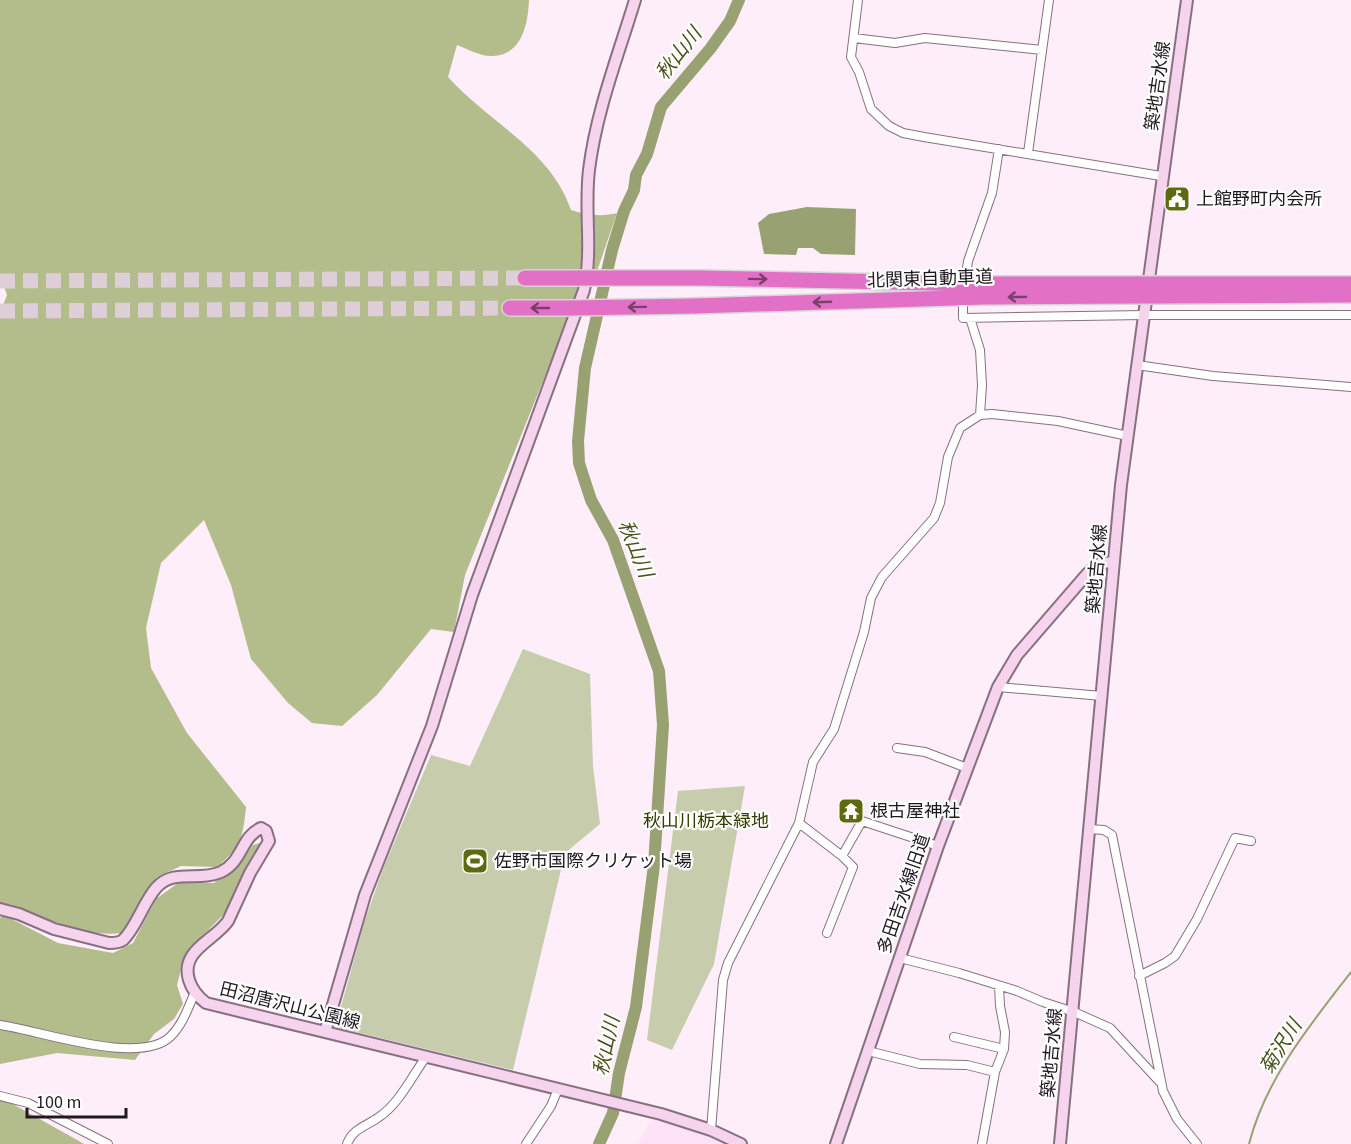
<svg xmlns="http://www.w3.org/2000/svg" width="1351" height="1144" font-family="'Source Sans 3','Noto Sans JP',sans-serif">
<rect width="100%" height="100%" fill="#feeef9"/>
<path fill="#fee3f6" d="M 657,1119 L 710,1136 L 726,1144 L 638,1144 L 650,1121 Z"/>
<path fill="#c6ccac" d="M 523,649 L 590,674 L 593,766 L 600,824 L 565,853 L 513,1070 L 339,1028 L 336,1025 L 364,923 L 383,869 L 431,755 L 470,766 Z
M 745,786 L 714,964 L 672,1050 L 647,1040 L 678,791 Z"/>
<path fill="#b3bc8b" d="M 0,0 L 529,0 C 528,24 522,55 493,56 C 482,57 467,49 457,45 L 448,77 C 489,123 550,149 571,210 C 587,215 601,217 617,213 L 595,277 L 585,300 L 553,356 L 465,575 L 454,632 L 431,629 L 377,695 L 342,726 L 312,723 L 288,703 L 251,659 L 231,585 L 204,520 L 161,563 L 146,628 L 151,668 L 187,733 L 246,807 C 243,837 241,847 217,867 L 181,866 L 157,877 L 122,933 C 87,938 43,917 9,904 L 0,904 L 0,313 L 7,295 L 0,274 Z
M 260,843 L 227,911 L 185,954 L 177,985 L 183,1004 L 174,1019 L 154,1034 L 135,1060 L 57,1053 L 0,1064 L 0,918 L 4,915 L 58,943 L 113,953 L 133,943 L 156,899 L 178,883 L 214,883 L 239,865 L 253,845 Z
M 0,1097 L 79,1141 L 84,1144 L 0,1144 Z"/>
<path fill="#98a171" d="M 807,207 L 856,209 L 855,255 L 821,254 L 813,248 L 798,248 L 796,255 L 764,254 L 758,223 L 769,214 Z"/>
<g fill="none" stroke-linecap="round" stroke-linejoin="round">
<path stroke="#98a171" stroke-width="2" d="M 1249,1144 C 1266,1078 1310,1025 1351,972"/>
<path stroke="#98a171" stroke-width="12" d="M 599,1144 L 613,1113 L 619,1073 L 636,1007 L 654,865 L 663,725 L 659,671 L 613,540 L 591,500 L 579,463 L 578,441 L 585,368 L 612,250 L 624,211 L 634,190 L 636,175 L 647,154 L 661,107 L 710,49 L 730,21 L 739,0"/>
<path stroke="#ddced8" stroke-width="15" stroke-dasharray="15 8" stroke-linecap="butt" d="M 0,281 L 525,278
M 0,311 L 510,308"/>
<g stroke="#877080" stroke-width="10">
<path id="street" d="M 858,0 L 851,57 L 859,72 L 871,109 L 889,126 L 903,133 L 924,137 L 1161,176
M 854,38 L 895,43 L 925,38 L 1042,50
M 1028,153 L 1049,0
M 966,275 L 968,261 L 992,193 L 999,149
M 963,306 L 963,318 L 1144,315 L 1351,315
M 970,318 L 980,350 L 982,385 L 980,415
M 1137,365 L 1213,376 L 1351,387
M 998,687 L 1102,696
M 897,748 L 925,752 L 967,768
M 799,823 L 842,856 L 853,867 L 827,933
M 1089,829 L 1104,830 L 1112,835 L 1163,1091 L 1177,1119 L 1197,1144
M 842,856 L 862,821 L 938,846
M 900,958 L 959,973 L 1017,991 L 1043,1002 L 1074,1012 L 1110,1028 L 1159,1081
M 1139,976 L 1165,963 L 1175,956 L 1197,919 L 1235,838 L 1251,841
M 0,1025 C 38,1030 141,1067 171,1036 C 183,1024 188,1008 195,992
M 954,1037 L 1004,1049
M 868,1051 L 920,1064 L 967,1065 L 995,1072
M 0,1096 L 28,1103 L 108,1144
M 711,1130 L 723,980 L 728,963 L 799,823 L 813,762 L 834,729 L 864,632 L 871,598 L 882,577 L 934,518 L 940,503 L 948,457 L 960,428 L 980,415 L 992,414 L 1058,421 L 1128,436
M 347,1144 C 353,1128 367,1126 379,1117 C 399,1104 412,1076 426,1057
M 526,1144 L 551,1106 L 558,1089
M 982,1144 L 995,1072 L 1004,1049 L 1005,1032 L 1000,1006 L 999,986"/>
</g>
<g stroke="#877080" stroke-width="14">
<path id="secondary" d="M 0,909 L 19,914 L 54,929 L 109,943 C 114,943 119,943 123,940 C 136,928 143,903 156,888 C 173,868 199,882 221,872 C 243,861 241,837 261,828 L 266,831 L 269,841 L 250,873 L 228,921 C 214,941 180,950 189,980 C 192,990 198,997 206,1003 L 661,1114 L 711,1130 L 741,1144
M 325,1032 L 365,895 L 432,726 L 472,595 L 584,290 C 593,250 584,211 589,170 C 596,112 618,56 635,0
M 836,1144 L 938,846 L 998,687 L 1017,655 L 1087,574 L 1101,563 L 1114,562
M 1060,1144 L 1121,485 L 1187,0"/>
</g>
<g stroke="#d7d5d6" stroke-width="18">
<path id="highway" d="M 525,278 L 580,278
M 699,278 L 983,284 L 1138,284
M 1157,284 L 1351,284
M 1156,296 L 1351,295
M 695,306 L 984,297 L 1138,296
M 510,308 L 570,308"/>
</g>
<use href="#street" stroke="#fff" stroke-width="8"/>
<use href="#secondary" stroke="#f6d4ee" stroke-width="10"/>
<use href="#highway" stroke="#e270c7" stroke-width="15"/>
<g stroke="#d7d5d6" stroke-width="18" stroke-linecap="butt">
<path id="highway-bridge" d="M 580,278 L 699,278
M 1138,284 L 1157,284
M 1138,296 L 1156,296
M 570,308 L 695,306"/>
</g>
<use href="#highway-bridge" stroke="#e270c7" stroke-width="15"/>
</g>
<defs><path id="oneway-shaft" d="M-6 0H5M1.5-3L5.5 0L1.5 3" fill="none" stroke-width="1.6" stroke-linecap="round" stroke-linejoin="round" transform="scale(1.5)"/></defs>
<g stroke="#78406a">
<use href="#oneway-shaft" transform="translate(758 279) rotate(1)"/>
<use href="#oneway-shaft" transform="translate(1017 297) rotate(179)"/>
<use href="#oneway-shaft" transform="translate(822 302) rotate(178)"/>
<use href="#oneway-shaft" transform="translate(637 307) rotate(179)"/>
<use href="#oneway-shaft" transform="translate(540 308) rotate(180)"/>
</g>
<defs>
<g id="civic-square" transform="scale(1.35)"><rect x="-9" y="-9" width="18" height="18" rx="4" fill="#5f6a10" stroke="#fff"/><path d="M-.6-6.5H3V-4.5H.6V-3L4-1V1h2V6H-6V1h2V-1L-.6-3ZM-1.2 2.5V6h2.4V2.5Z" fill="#fff"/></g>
<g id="temple-square" transform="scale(1.35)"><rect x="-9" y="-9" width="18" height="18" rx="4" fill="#5f6a10" stroke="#fff"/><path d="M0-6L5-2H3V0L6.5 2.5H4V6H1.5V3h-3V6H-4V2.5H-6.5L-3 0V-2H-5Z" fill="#fff"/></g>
<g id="stadium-square" transform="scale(1.35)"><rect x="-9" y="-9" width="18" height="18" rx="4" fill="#5f6a10" stroke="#fff"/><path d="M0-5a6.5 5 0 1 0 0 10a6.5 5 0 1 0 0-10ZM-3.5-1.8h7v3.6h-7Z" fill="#fff"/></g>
</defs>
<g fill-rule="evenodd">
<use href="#civic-square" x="1177" y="199"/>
<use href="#temple-square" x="851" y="811"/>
<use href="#stadium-square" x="475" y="861"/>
</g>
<g text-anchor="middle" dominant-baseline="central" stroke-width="4.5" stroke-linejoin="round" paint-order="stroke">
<g font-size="18" fill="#21181e" stroke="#fff">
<text transform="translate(1158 86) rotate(-82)">築地吉水線</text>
<text transform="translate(930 279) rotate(-2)">北関東自動車道</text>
<text transform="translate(1097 569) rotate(-85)">築地吉水線</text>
<text transform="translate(904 894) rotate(-71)">多田吉水線旧道</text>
<text transform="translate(290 1006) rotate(14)">田沼唐沢山公園線</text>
<text transform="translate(1052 1053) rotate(-85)">築地吉水線</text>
</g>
<g font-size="18" fill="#21181e" stroke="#fff" text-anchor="start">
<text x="1196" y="199">上館野町内会所</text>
<text x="870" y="811">根古屋神社</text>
<text x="494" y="861">佐野市国際クリケット場</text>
</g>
<g font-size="18" fill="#353c00" stroke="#fff">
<text x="706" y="821">秋山川栃本緑地</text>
</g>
<g font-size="20" font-style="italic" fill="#495119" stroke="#fff">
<text transform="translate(679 54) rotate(-52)">秋山川</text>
<text transform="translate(635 549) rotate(68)">秋山川</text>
<text transform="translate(607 1046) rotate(-78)">秋山川</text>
<text transform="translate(1281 1047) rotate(-58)">菊沢川</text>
</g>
</g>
<path d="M27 1108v9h99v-9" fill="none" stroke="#21181e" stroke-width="3"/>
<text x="36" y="1108" font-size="18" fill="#21181e" stroke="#ffffff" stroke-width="4.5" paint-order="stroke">100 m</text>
</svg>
